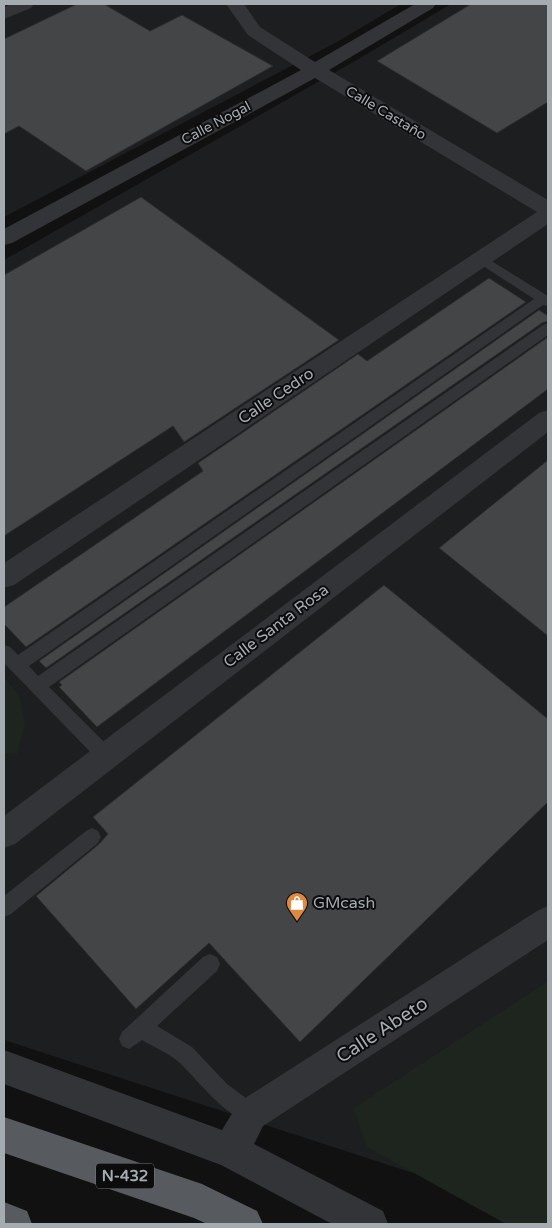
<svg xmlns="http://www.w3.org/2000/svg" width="552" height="1228" font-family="'Varela Round',sans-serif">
<rect width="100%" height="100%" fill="#111112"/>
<path fill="#1d1e1f" d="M 4,4 L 401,4 L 337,42 L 4,217 Z
M 451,4 L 548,4 L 548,1079 L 413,1173 L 4,1040 L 4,260 L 355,61 Z"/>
<path fill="#1e241e" d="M 4,677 L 20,697 L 25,725 L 17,754 L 4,753 Z
M 548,981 L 548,1224 L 506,1224 L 367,1147 L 354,1108 Z"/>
<path fill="#434547" stroke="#2b2c2e" d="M 77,4 L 104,4 L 150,31 L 182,15 L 273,66 L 86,171 L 19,126 L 4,134 L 4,39 Z
M 471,4 L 548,4 L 548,102 L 497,133 L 377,61 Z
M 141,197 L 339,340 L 184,442 L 173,426 L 4,536 L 4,275 Z
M 489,278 L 526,302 L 26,647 L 4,624 L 4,607 L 203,471 L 198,463 L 358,354 L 367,361 Z
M 539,310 L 548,316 L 548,321 L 542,323 L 46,668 L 39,661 Z
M 548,337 L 548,389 L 97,727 L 59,687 L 62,685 L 59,682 Z
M 548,460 L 548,636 L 439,548 Z
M 384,585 L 548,719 L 548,802 L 300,1042 L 209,943 L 136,1009 L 36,896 L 99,844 L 108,834 L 93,817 Z"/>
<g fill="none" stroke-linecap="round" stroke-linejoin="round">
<path fill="#333437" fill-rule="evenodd" d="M 482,255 L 548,296 L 548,306 L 543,305 L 29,666 L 38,676 L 543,325 L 548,323 L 548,335 L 49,687 L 112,750 L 115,756 L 112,762 L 106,764 L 100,762 L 4,663 L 4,645 L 10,647 L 18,655 L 534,299 L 477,262 L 476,259 L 477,256 Z
M 92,828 L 98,831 L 101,837 L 98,843 L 11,914 L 4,917 L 4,896 L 86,831 Z
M 210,954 L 217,957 L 220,964 L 217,971 L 157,1026 L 192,1047 L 227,1084 L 258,1107 L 261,1114 L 258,1121 L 251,1124 C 221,1112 202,1085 180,1063 C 170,1054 154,1047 142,1040 L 129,1049 L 122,1046 L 119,1039 L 122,1032 L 203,957 Z"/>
<path fill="#333437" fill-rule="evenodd" d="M 11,4 L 34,4 L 31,8 L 4,19 L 4,7 Z
M 226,4 L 244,4 L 260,27 L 315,62 L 415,4 L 436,4 L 433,8 L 329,70 L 548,200 L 548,224 L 14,585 L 4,588 L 4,563 L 537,212 L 315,78 L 12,243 L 4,245 L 4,229 L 301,70 L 248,35 Z
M 548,410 L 548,432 L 15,844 L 4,848 L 4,816 L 539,413 Z
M 548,906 L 548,940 L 263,1126 L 254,1144 L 383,1211 L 388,1224 L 332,1224 L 221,1165 L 4,1084 L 4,1050 L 222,1130 L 239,1102 L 537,911 Z"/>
<path fill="#575a5e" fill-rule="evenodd" d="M 4,1117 L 202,1184 L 257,1211 L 263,1224 L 207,1224 L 194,1218 L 4,1153 Z
M 4,1202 L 27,1211 L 32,1224 L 4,1224 Z"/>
</g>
<defs>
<g id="shop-pin" transform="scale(1.125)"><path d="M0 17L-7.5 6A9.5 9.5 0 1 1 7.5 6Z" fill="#dc8a3f" stroke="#0c0c0d"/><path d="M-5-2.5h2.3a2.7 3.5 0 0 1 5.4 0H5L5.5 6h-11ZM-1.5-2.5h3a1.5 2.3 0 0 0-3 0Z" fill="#fff"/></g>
</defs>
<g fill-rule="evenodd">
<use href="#shop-pin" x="297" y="903"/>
</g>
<g text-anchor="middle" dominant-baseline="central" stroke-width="4" stroke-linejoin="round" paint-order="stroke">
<g font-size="14" fill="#a4abb1" stroke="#0c0c0d">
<text transform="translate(386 113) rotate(31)">Calle Castaño</text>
<text transform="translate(216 123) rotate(-28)">Calle Nogal</text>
</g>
<rect fill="#0c0c0d" stroke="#767b80" stroke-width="1" x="96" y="1163.5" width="58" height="25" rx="4"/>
<g font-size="15" font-weight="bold" fill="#a4abb1">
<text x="125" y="1176">N-432</text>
</g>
<g font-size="16" fill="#a4abb1" stroke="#0c0c0d">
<text transform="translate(276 396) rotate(-34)">Calle Cedro</text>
<text transform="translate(276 626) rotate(-37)">Calle Santa Rosa</text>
</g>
<g font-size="16" fill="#a4abb1" stroke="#0c0c0d" text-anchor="start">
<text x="313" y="903">GMcash</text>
</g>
<g font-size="19" fill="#a4abb1" stroke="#0c0c0d">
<text transform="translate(382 1030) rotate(-33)">Calle Abeto</text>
</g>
</g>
<rect width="552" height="1228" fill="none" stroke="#a4abb1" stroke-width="10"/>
</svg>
